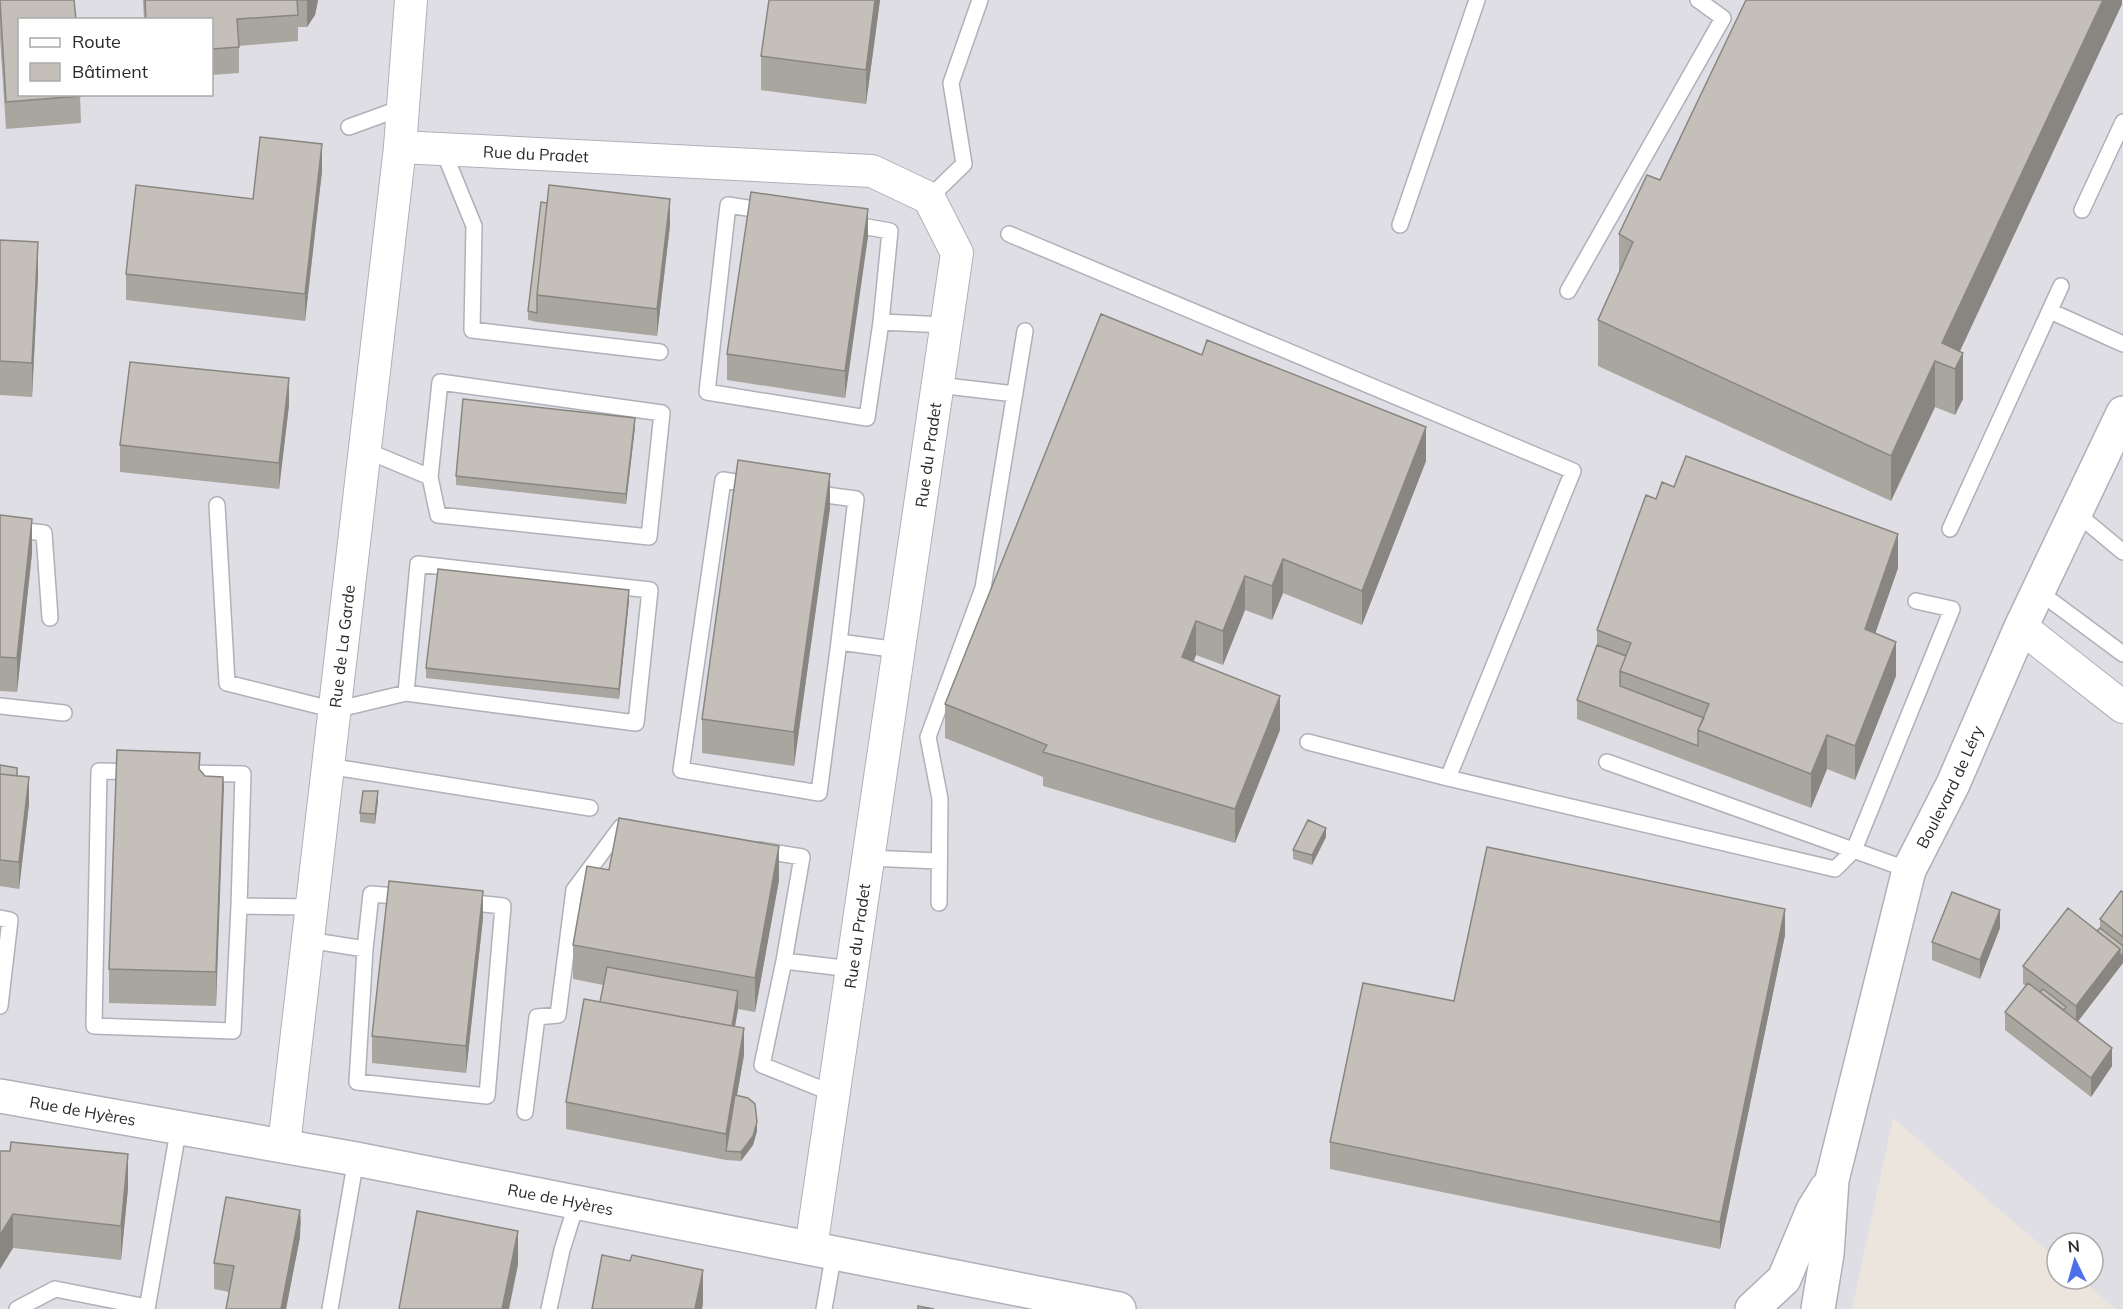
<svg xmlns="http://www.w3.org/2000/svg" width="2123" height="1309" font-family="Mulish,sans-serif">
<rect width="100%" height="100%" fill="#ebe5de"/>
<path fill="#dfdee4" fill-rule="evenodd" d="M 0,0 L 2123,0 L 2123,1309 L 2116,1309 L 2081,1279 L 2093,1279 L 2093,1243 L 2057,1243 L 2057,1259 L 1893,1118 L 1852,1309 L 0,1309 ZM 20,20 L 212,20 L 212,94 L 20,94 Z"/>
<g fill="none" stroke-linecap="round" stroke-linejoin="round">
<g stroke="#aeb1ba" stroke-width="18">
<path id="lane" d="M 349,127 L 404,107
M 443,150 L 474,226 L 472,330 L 660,352
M 929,198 L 964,164 L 951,83 L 980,0
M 2082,210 L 2123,122
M 767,211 L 728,205 L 707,392 L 867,418 L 881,322
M 850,224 L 890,231 L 881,322 L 946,325
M 1400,225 L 1477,0
M 1009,234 L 1573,471 L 1448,778 L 1835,869 L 1854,850 L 1952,609 L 1916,601
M 1568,291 L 1723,18 L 1698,0
M 2050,311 L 2123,344
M 938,385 L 1015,394
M 365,450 L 430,477 L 438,515 L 649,537 L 662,413 L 440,382 L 430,477
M 754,485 L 723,480 L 681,770 L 819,793 L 839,642
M 811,493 L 856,499 L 839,642 L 899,650
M 217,505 L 227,683 L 335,710 L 406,693 L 418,564 L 650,590 L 636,723 L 406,693
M 2075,512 L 2123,552
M 0,528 L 44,533 L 50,618
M 1950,529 L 2061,286
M 2038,591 L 2123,654
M 0,706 L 64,713
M 1308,742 L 1448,778
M 1607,762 L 1909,870
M 328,766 L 590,808
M 136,772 L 99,771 L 94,1026 L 233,1031 L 239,906
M 184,773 L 243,774 L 239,906 L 312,907
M 760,850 L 802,857 L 784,961 L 852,969
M 868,858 L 939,861
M 939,903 L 940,799 L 928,737 L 983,588 L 1025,331
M 0,918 L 10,920 L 0,1006
M 308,940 L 365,949 L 371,894 L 408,897
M 365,949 L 357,1082 L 487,1096 L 503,906 L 465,902
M 784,961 L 762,1065 L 834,1094
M 525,1112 L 537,1017 L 558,1015 L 574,890 L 621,827 L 633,829
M 17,1309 L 55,1289 L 147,1307
M 147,1309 L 179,1126
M 330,1309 L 356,1159
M 549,1309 L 562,1250 L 577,1202
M 824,1309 L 834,1252"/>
</g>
<g stroke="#aeb1ba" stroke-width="34">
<g id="street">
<path id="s1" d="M 400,147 L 872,171 L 929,198 L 957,253 L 811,1248"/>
<path d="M 2021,627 L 2123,707"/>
<path id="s2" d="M 284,1145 L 400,147 L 411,0"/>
</g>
</g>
<g stroke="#aeb1ba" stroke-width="36">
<g id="secondary">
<path id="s3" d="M 0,1096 L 356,1159 L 1119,1309"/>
<path d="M 1752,1309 L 1784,1279 L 1813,1210 L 1826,1189"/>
<path id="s4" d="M 1818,1309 L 1827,1254 L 1832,1180 L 1909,870 L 1953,784 L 2021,627 L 2123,413"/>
</g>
</g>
<use href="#lane" stroke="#fff" stroke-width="15"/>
<use href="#street" stroke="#fff" stroke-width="32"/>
<use href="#secondary" stroke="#fff" stroke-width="33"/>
</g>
<path fill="#a9a59f" d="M 0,0 L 80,94 L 81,123 L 6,129 L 0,38 Z
M 143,0 L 318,0 L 315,15 L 307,27 L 298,27 L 298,41 L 239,46 L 239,73 L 212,75 L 212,20 L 144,20 Z
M 769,0 L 880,0 L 866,104 L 761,90 L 761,56 Z
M 2122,0 L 2122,4 L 1960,351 L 1963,399 L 1955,415 L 1935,407 L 1891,501 L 1598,366 L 1598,320 L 1619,274 L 1619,234 L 1660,180 Z
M 322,171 L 305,321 L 126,300 L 126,274 L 253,199 Z
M 541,202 L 670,225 L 657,336 L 537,322 L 528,320 L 528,311 Z
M 868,236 L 845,398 L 727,380 L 727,354 Z
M 0,240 L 38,276 L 32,397 L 0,395 Z
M 289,405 L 279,489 L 120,472 L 120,445 Z
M 635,427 L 626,504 L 456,485 L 456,476 Z
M 1426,461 L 1362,625 L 1283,593 L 1272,620 L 1245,610 L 1223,665 L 1196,655 L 1194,661 L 1280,730 L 1235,843 L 1043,786 L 1043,777 L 945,738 L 945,704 Z
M 1656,499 L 1898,568 L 1875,633 L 1896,676 L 1855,780 L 1827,769 L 1811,808 L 1577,719 L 1577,700 L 1597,645 L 1597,630 Z
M 830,508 L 794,766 L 702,753 L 702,719 Z
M 0,515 L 32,553 L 17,692 L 0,691 Z
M 629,600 L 619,699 L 426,678 L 426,668 Z
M 0,765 L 17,776 L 29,804 L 19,889 L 0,886 Z
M 200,770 L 205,776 L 223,778 L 216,1006 L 109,1003 L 109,969 Z
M 378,801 L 375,824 L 360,822 L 360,813 Z
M 1326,837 L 1312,865 L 1293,859 L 1293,850 Z
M 609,870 L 779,880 L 755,1012 L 738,1009 L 735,1027 L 744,1055 L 737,1095 L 757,1131 L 753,1145 L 741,1161 L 726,1160 L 566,1129 L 566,1102 L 600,1002 L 603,985 L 573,979 L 573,945 Z
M 2123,892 L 2123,963 L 2078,1021 L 2112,1066 L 2091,1097 L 2005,1030 L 2005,1012 L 2026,986 L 2023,984 L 2023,966 L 2097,931 L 2100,928 L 2100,919 Z
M 483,918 L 466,1073 L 372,1063 L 372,1036 Z
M 2000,928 L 1980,979 L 1932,960 L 1932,942 Z
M 1785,935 L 1720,1249 L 1330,1169 L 1330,1142 L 1454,1001 Z
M 0,1151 L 128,1188 L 121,1260 L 13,1248 L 0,1269 Z
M 301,1221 L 300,1228 L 300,1237 L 286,1309 L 226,1309 L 229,1292 L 214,1289 L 214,1263 Z"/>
<path fill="#898682" d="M 307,0 L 318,0 L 315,15 L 307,27 Z
M 875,0 L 880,0 L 866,104 L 866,70 Z
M 2103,0 L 2122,0 L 2122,4 L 1952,368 L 1942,343 Z
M 322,144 L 322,171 L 305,321 L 305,294 Z
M 670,199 L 670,225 L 657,336 L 657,309 Z
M 868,209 L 868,236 L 845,398 L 845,371 Z
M 38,242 L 38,276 L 32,397 L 32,363 Z
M 1963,353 L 1963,399 L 1955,415 L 1955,369 Z
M 1935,361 L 1935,407 L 1891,501 L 1891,456 Z
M 289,378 L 289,405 L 279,489 L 279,463 Z
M 635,418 L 635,427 L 626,504 L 626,494 Z
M 1426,427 L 1426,461 L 1362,625 L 1362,591 Z
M 830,474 L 830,508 L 794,766 L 794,732 Z
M 32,519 L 32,553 L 17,692 L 17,658 Z
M 1898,534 L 1898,568 L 1865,663 L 1865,629 Z
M 1283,559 L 1283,593 L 1272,620 L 1272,586 Z
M 1245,576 L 1245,610 L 1223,665 L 1223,631 Z
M 629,590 L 629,600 L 619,699 L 619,689 Z
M 1196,621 L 1196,655 L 1182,691 L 1182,657 Z
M 1896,642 L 1896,676 L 1855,780 L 1855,746 Z
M 1280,696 L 1280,730 L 1235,843 L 1235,809 Z
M 1827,735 L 1827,769 L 1811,808 L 1811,774 Z
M 29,777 L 29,804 L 19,889 L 19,862 Z
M 223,777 L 224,787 L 216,1006 L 216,972 Z
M 378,791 L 378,801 L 375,824 L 375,814 Z
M 1326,828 L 1326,837 L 1312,865 L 1312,855 Z
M 779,846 L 779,880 L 755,1012 L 755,978 Z
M 483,891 L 483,918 L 466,1073 L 466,1046 Z
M 1785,909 L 1785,935 L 1720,1249 L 1720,1222 Z
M 2000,910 L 2000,928 L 1980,979 L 1980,960 Z
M 2120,949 L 2123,953 L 2123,963 L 2076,1024 L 2076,1006 Z
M 738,991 L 738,1009 L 730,1052 L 730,1034 Z
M 744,1028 L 744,1055 L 727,1151 L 726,1151 L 726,1134 Z
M 2112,1048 L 2112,1066 L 2091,1097 L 2091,1078 Z
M 757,1122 L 757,1131 L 753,1145 L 741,1161 L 741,1152 Z
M 128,1154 L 128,1188 L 121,1260 L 121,1226 Z
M 300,1210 L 300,1219 L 301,1211 L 300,1237 L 286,1309 L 281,1309 Z
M 13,1214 L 13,1248 L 0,1269 L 0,1235 Z
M 518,1231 L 518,1265 L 509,1309 L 502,1309 Z
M 703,1270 L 703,1304 L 702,1309 L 695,1309 Z"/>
<path fill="#c4c0b9" stroke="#898682" stroke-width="1.5" d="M 0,0 L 74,0 L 76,20 L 20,20 L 20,94 L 80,94 L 81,96 L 6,102 Z
M 145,0 L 307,0 L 297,0 L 298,15 L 237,19 L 239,47 L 212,49 L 212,20 L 146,20 Z
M 769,0 L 875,0 L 866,70 L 761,56 Z
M 1746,0 L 2103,0 L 1942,343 L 1963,353 L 1955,369 L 1935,361 L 1891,456 L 1598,320 L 1633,242 L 1619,234 L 1647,175 L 1660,180 Z
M 260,137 L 322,144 L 305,294 L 126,274 L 136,185 L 253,199 Z
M 549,185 L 670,199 L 657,309 L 537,295 Z
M 751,192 L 868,209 L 845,371 L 727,354 Z
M 541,202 L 547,203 L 537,295 L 537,313 L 528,311 Z
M 0,240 L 38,242 L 32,363 L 0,361 Z
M 1101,314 L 1202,355 L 1207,340 L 1426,427 L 1362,591 L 1283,559 L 1272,586 L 1245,576 L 1223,631 L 1196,621 L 1182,657 L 1280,696 L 1235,809 L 1043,752 L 1047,745 L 945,704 Z
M 130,362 L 289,378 L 279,463 L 120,445 Z
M 463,399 L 635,418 L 626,494 L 456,476 Z
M 1686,456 L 1898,534 L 1865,629 L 1896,642 L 1855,746 L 1827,735 L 1811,774 L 1698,730 L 1709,704 L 1620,671 L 1631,643 L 1597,630 L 1646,495 L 1656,499 L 1662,482 L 1674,487 Z
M 738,460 L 830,474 L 794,732 L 702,719 Z
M 0,515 L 32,519 L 17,658 L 0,657 Z
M 438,569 L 629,590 L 619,689 L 426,668 Z
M 1597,645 L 1626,656 L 1620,671 L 1620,686 L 1704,718 L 1698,730 L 1698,746 L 1577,700 Z
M 117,750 L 200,753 L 199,769 L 205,776 L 223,777 L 216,972 L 109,969 Z
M 0,765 L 17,768 L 17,776 L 0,774 Z
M 0,774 L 29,777 L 19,862 L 0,860 Z
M 363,791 L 378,791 L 375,814 L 360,813 Z
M 619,818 L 779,846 L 755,978 L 573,945 L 587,866 L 609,870 Z
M 1308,820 L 1326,828 L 1312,855 L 1293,850 Z
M 1487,847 L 1785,909 L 1720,1222 L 1330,1142 L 1363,983 L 1454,1001 Z
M 389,881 L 483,891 L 466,1046 L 372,1036 Z
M 2121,891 L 2123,892 L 2123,937 L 2100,919 Z
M 1952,892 L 2000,910 L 1980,960 L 1932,942 Z
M 2068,908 L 2120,949 L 2076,1006 L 2023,966 Z
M 2100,928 L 2123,946 L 2123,953 L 2120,958 L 2120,949 L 2097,931 Z
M 607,967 L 738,991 L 732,1026 L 600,1002 Z
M 2028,983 L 2112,1048 L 2091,1078 L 2005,1012 Z
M 2043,989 L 2066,1007 L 2064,1010 L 2040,992 Z
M 584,999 L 744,1028 L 726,1134 L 566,1102 Z
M 735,1095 L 748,1098 L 755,1104 L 757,1122 L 753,1136 L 741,1152 L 726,1151 Z
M 11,1142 L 128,1154 L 121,1226 L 13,1214 L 0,1235 L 0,1151 L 10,1151 Z
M 226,1197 L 300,1210 L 281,1309 L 226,1309 L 234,1266 L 214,1263 Z
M 417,1211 L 518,1231 L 502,1309 L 399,1309 Z
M 602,1255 L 630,1261 L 632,1255 L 703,1270 L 695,1309 L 592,1309 Z
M 918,1306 L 934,1309 L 918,1309 Z"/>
<g text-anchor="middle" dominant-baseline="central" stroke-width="4.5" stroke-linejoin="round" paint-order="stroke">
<g font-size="16" fill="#2b2b2b" stroke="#fff">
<text stroke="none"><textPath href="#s1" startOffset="136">Rue du Pradet</textPath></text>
<text transform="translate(928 455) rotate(-82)">Rue du Pradet</text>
<text stroke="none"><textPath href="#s2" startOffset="502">Rue de La Garde</textPath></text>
<text stroke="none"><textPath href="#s4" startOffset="542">Boulevard de Léry</textPath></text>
<text transform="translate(857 936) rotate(-82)">Rue du Pradet</text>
<text stroke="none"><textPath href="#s3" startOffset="84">Rue de Hyères</textPath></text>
<text stroke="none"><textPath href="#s3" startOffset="570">Rue de Hyères</textPath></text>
</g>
</g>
<rect x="18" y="18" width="195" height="78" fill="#ffffff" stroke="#aaaaaa" stroke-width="1.5"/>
<rect x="30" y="38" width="30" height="9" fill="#ffffff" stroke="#aaaaaa" stroke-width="1.5"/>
<text x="72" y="48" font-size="18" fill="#2b2b2b">Route</text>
<rect x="30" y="63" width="30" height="18" fill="#c4c0b9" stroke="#aaaaaa" stroke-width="1.5"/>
<text x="72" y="78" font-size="18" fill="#2b2b2b">Bâtiment</text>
<g transform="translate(2075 1261) rotate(355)"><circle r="28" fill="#ffffff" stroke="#aaaaaa" stroke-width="1.5"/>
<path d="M0-4.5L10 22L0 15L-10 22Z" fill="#4c70ea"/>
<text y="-9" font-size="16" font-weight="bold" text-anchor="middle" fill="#2b2b2b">N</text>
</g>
</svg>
